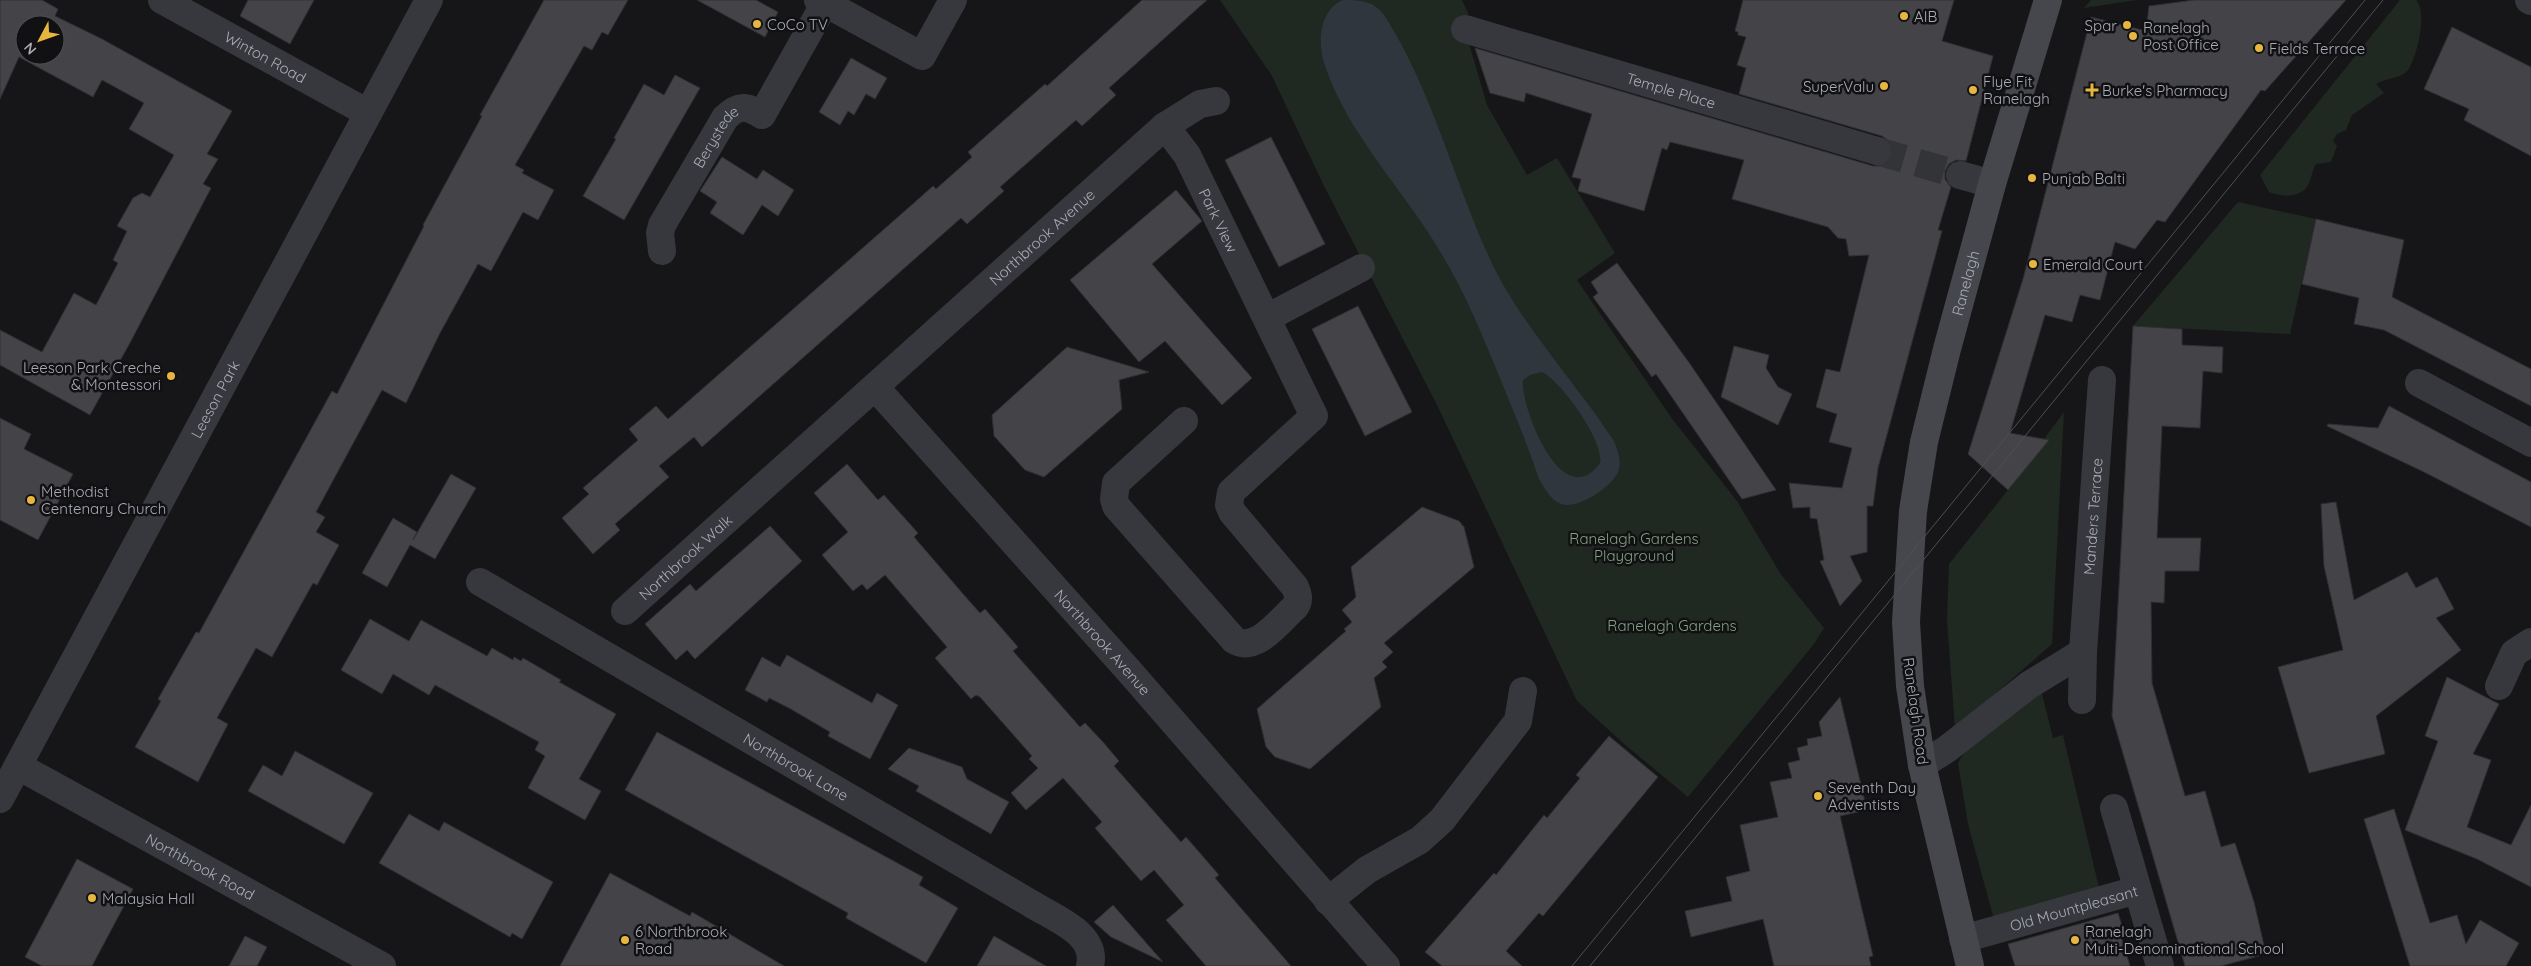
<svg xmlns="http://www.w3.org/2000/svg" width="2531" height="966" font-family="Quicksand,sans-serif">
<rect width="100%" height="100%" fill="#161618"/>
<path fill="#202822" d="M 1220,0 L 1462,0 L 1468,13 L 1468,40 L 1487,105 L 1527,175 L 1557,158 L 1615,253 L 1577,280 L 1673,420 L 1737,501 L 1780,573 L 1824,628 L 1814,644 L 1688,797 L 1623,743 L 1577,701 L 1437,405 L 1323,184 L 1272,76 Z
M 2091,0 L 2137,0 L 2084,8 Z
M 2400,0 L 2416,0 C 2428,12 2417,58 2408,70 C 2400,79 2386,78 2376,84 L 2384,93 L 2352,115 L 2346,130 L 2337,134 L 2333,141 L 2337,146 L 2331,162 L 2316,164 C 2312,170 2312,177 2309,183 C 2302,199 2282,197 2269,192 L 2260,175 Z
M 2238,202 L 2316,219 L 2290,334 L 2133,326 Z
M 2064,412 L 2052,644 L 1955,729 L 1947,619 L 1949,564 L 2047,441 L 2044,439 Z
M 2040,686 L 2053,738 L 2063,735 L 2100,892 L 1995,923 L 1968,824 L 1958,763 C 1969,740 2019,704 2040,686 Z"/>
<path fill="#2f363d" fill-rule="evenodd" d="M 1343,0 C 1362,0 1375,1 1386,18 C 1432,91 1453,178 1489,257 C 1517,320 1576,383 1614,441 C 1618,452 1622,461 1618,472 C 1612,487 1575,512 1559,503 C 1550,499 1544,487 1539,479 C 1528,446 1515,415 1502,383 C 1484,339 1466,294 1441,253 C 1404,190 1349,136 1325,66 C 1317,44 1319,10 1343,0 ZM 1542,372 C 1561,381 1605,442 1600,463 C 1562,516 1520,406 1523,380 L 1530,375 Z"/>
<path fill="#434348" stroke="#303034" fill-rule="evenodd" d="M 0,0 L 42,0 L 58,9 L 55,16 L 102,39 L 232,111 L 207,154 L 218,159 L 203,184 L 211,188 L 131,341 L 90,415 L 0,365 L 0,330 L 42,352 L 74,293 L 96,305 L 118,263 L 113,260 L 127,231 L 117,226 L 133,198 L 142,193 L 150,197 L 174,155 L 129,129 L 144,103 L 102,80 L 93,97 L 19,57 L 0,99 ZM 25,25 L 55,25 L 55,55 L 25,55 Z
M 248,0 L 314,0 L 290,44 L 240,16 Z
M 544,0 L 628,0 L 608,35 L 602,32 L 592,50 L 584,46 L 515,165 L 524,170 L 522,173 L 554,190 L 538,220 L 523,212 L 491,271 L 478,264 L 440,333 L 406,403 L 382,390 L 316,512 L 325,517 L 316,532 L 339,545 L 317,585 L 313,583 L 272,657 L 256,648 L 217,718 L 228,724 L 198,782 L 135,747 L 161,701 L 158,699 L 196,632 L 199,633 L 332,391 L 337,394 L 424,226 L 423,225 L 482,116 L 480,115 Z
M 697,0 L 756,0 L 778,12 L 765,37 Z
M 1142,0 L 1207,0 L 1109,88 L 1116,95 L 1082,126 L 1076,120 L 1000,187 L 1004,191 L 967,224 L 961,218 L 702,447 L 694,437 L 659,466 L 669,477 L 615,524 L 620,530 L 593,554 L 562,518 L 589,494 L 583,488 L 638,440 L 629,429 L 656,406 L 668,419 L 915,202 L 933,186 L 936,189 L 972,157 L 968,152 L 1045,84 L 1047,86 Z
M 1743,0 L 1954,0 L 1942,41 L 1993,56 L 1966,161 L 1956,160 L 1949,164 L 1945,171 L 1945,179 L 1951,187 L 1938,230 L 1942,231 L 1878,468 L 1873,506 L 1867,506 L 1867,552 L 1850,556 L 1862,581 L 1840,606 L 1820,561 L 1824,560 L 1817,519 L 1810,518 L 1810,507 L 1793,508 L 1789,483 L 1842,488 L 1852,448 L 1829,442 L 1837,414 L 1816,407 L 1826,369 L 1840,372 L 1869,255 L 1849,256 L 1846,239 L 1838,238 L 1828,227 L 1732,199 L 1744,160 L 1670,142 L 1667,150 L 1662,148 L 1644,211 L 1578,191 L 1581,179 L 1572,177 L 1592,114 L 1526,93 L 1524,102 L 1490,93 L 1475,48 L 1873,166 L 1880,166 L 1887,163 L 1892,156 L 1892,148 L 1889,141 L 1882,136 L 1739,94 L 1746,68 L 1737,65 L 1746,37 L 1738,35 L 1738,32 L 1735,31 Z
M 2194,0 L 2346,0 L 2265,91 L 2261,90 L 2165,222 L 2157,220 L 2135,249 L 2115,242 L 2100,300 L 2080,295 L 2072,322 L 2045,315 L 2010,433 L 2049,440 L 2008,490 L 1968,454 L 2023,279 L 2091,17 L 2146,31 L 2149,6 Z
M 2452,27 L 2531,67 L 2531,156 L 2464,120 L 2469,109 L 2424,89 Z
M 851,58 L 887,78 L 875,99 L 866,94 L 854,115 L 848,111 L 840,125 L 819,112 Z
M 675,75 L 700,88 L 624,220 L 583,196 L 616,139 L 614,138 L 644,84 L 664,95 Z
M 1271,137 L 1325,244 L 1279,267 L 1225,160 Z
M 722,157 L 757,179 L 763,170 L 794,190 L 778,216 L 762,205 L 743,235 L 710,213 L 717,202 L 700,191 Z
M 1176,190 L 1202,221 L 1152,264 L 1252,378 L 1222,405 L 1165,341 L 1139,362 L 1070,280 Z
M 2316,219 L 2404,240 L 2392,297 L 2531,369 L 2531,406 L 2384,330 L 2354,324 L 2359,298 L 2302,284 Z
M 1617,263 L 1690,364 L 1776,490 L 1742,499 L 1656,374 L 1652,377 L 1593,297 L 1598,293 L 1591,282 Z
M 1358,306 L 1412,412 L 1365,436 L 1312,329 Z
M 2133,326 L 2182,329 L 2182,345 L 2223,347 L 2222,373 L 2203,371 L 2200,428 L 2162,426 L 2157,538 L 2201,538 L 2199,571 L 2165,571 L 2164,603 L 2151,602 L 2152,683 L 2185,796 L 2205,791 L 2221,847 L 2235,843 L 2254,902 L 2266,954 L 2221,966 L 2185,966 L 2112,716 Z
M 1734,346 L 1769,355 L 1766,368 L 1778,387 L 1792,394 L 1778,425 L 1721,397 Z
M 1067,347 L 1149,372 L 1119,380 L 1122,409 L 1044,477 L 1025,470 L 994,436 L 992,415 Z
M 2389,406 L 2531,482 L 2531,527 L 2424,472 L 2327,426 L 2328,424 L 2378,428 Z
M 0,418 L 31,434 L 24,449 L 73,474 L 38,540 L 0,520 Z
M 847,464 L 878,500 L 884,495 L 918,533 L 914,537 L 964,595 L 980,613 L 985,609 L 1018,647 L 1013,651 L 1080,727 L 1085,723 L 1103,742 L 1119,761 L 1114,766 L 1166,825 L 1181,842 L 1186,837 L 1219,875 L 1215,878 L 1291,966 L 1206,966 L 1166,920 L 1184,905 L 1154,870 L 1141,881 L 1095,828 L 1102,822 L 1063,778 L 1026,810 L 1011,793 L 1038,768 L 1029,759 L 1032,756 L 980,697 L 976,695 L 971,699 L 935,658 L 947,647 L 885,575 L 867,590 L 862,584 L 853,591 L 822,555 L 848,532 L 814,493 Z
M 451,474 L 476,488 L 435,559 L 410,545 L 387,587 L 362,573 L 393,518 L 417,532 L 413,540 Z
M 2336,502 L 2354,600 L 2407,572 L 2416,588 L 2437,577 L 2454,609 L 2436,618 L 2461,650 L 2376,716 L 2385,754 L 2309,773 L 2278,667 L 2343,650 L 2324,566 L 2321,504 Z
M 1422,507 L 1459,521 L 1464,527 L 1474,567 L 1384,643 L 1393,652 L 1382,662 L 1387,667 L 1374,678 L 1381,707 L 1310,769 L 1275,757 L 1266,747 L 1257,709 L 1346,631 L 1344,629 L 1352,622 L 1342,610 L 1356,597 L 1351,567 Z
M 770,526 L 802,561 L 695,659 L 687,650 L 676,660 L 645,624 L 690,584 L 696,591 Z
M 370,619 L 409,641 L 421,620 L 487,656 L 492,648 L 513,660 L 514,657 L 521,661 L 523,658 L 561,680 L 559,682 L 616,714 L 579,779 L 601,791 L 585,820 L 528,788 L 545,756 L 535,750 L 539,742 L 435,685 L 429,695 L 393,674 L 382,694 L 341,670 Z
M 787,655 L 872,703 L 877,693 L 898,705 L 870,759 L 828,736 L 830,732 L 789,708 L 769,698 L 767,702 L 745,690 L 762,657 L 780,667 Z
M 2447,677 L 2499,704 L 2473,754 L 2491,760 L 2467,827 L 2511,845 L 2531,805 L 2531,887 L 2477,859 L 2405,830 L 2438,741 L 2425,736 Z
M 1840,697 L 1867,810 L 1840,816 L 1873,956 L 1869,957 L 1871,966 L 1774,966 L 1763,919 L 1691,937 L 1685,911 L 1732,901 L 1726,877 L 1750,871 L 1740,825 L 1778,817 L 1770,782 L 1792,778 L 1788,763 L 1800,760 L 1797,748 L 1808,745 L 1807,739 L 1822,736 L 1819,722 Z
M 657,732 L 923,877 L 919,885 L 958,908 L 926,963 L 846,918 L 848,913 L 625,790 Z
M 1609,736 L 1658,777 L 1543,916 L 1539,913 L 1506,951 L 1522,966 L 1442,966 L 1425,952 L 1494,873 L 1496,875 L 1544,815 L 1547,818 L 1580,778 L 1576,775 Z
M 909,748 L 962,767 L 967,779 L 1009,802 L 991,834 L 916,791 L 919,786 L 888,769 Z
M 295,751 L 373,793 L 344,844 L 248,791 L 263,765 L 282,776 Z
M 2394,809 L 2430,923 L 2457,915 L 2466,944 L 2480,920 L 2519,943 L 2506,966 L 2410,966 L 2364,819 Z
M 409,814 L 439,831 L 444,822 L 553,882 L 522,939 L 512,933 L 510,937 L 379,863 Z
M 77,859 L 133,889 L 92,966 L 42,966 L 25,957 Z
M 610,873 L 690,916 L 692,912 L 784,966 L 560,966 Z
M 1113,905 L 1163,962 L 1111,937 L 1094,922 Z
M 2118,913 L 2125,935 L 2121,936 L 2130,966 L 2015,966 L 2008,944 Z
M 245,936 L 267,947 L 257,966 L 229,966 Z
M 994,936 L 1046,966 L 977,966 Z"/>
<g fill="none" stroke-linecap="round" stroke-linejoin="round">
<path stroke="#333438" stroke-width="28" stroke-dasharray="28 14" stroke-linecap="butt" d="M 1877,151 L 1960,175"/>
<g stroke="#37383d" stroke-width="28">
<path id="s1" d="M 162,0 L 368,113"/>
<path d="M 825,3 L 922,56 L 953,0"/>
<path id="s2" d="M 1465,29 L 1877,151"/>
<path id="s3" d="M 1165,126 L 1187,155 L 1314,416 L 1231,492 L 1229,505 L 1232,512 L 1295,587 C 1298,594 1300,600 1295,607 C 1280,620 1256,654 1234,640 L 1116,506 L 1114,499 L 1116,483 L 1184,421"/>
<path d="M 1960,175 L 1992,184"/>
<path id="s4" d="M 662,251 L 660,233 L 662,225 L 725,118 C 739,104 746,106 762,115 L 825,3 L 818,0"/>
<path d="M 1267,318 L 1361,268"/>
<path d="M 2419,383 L 2531,443"/>
<path id="s5" d="M 875,387 L 1129,671 L 1386,966"/>
<path id="s6" d="M 480,582 L 1030,903 C 1053,918 1098,933 1090,966"/>
<path id="s7" d="M 625,611 L 1165,126 L 1200,104 L 1216,101"/>
<path d="M 2499,686 L 2514,653 L 2531,642"/>
<path id="s8" d="M 2082,700 L 2083,652 L 2102,380"/>
<path d="M 1922,765 L 1947,749 L 2029,685 L 2083,652"/>
<path id="s9" d="M 18,766 L 382,966"/>
<path id="s10" d="M 0,799 L 429,0"/>
<path d="M 2114,808 L 2160,966"/>
<path d="M 1328,901 L 1367,870 L 1420,840 L 1442,820 L 1518,721 L 1523,691"/>
<path id="s11" d="M 1963,939 L 2137,890"/>
</g>
<path stroke="#37383d" stroke-width="28" d="M 2529,0 L 2531,1"/>
<path stroke="#45474d" stroke-width="28" id="s12" d="M 1970,966 L 1922,765 L 1910,686 L 1906,622 L 1913,511 L 1924,442 L 1947,349 L 1992,184 L 2048,0"/>
<path stroke="#4e5056" stroke-width="1" d="M 1572,966 L 2365,0
M 1590,966 L 2383,0"/>
</g>
<g fill="#e7b63f" stroke="#111113" stroke-width="2">
<circle cx="1904" cy="16" r="5"/>
<circle cx="757" cy="24" r="5"/>
<circle cx="2127" cy="25" r="5"/>
<circle cx="2133" cy="36" r="5"/>
<circle cx="2259" cy="48" r="5"/>
<circle cx="1884" cy="86" r="5"/>
<circle cx="1973" cy="90" r="5"/>
<path d="M2089.5 82.5h5v5h5v5h-5v5h-5v-5h-5v-5h5z"/>
<circle cx="2032" cy="178" r="5"/>
<circle cx="2033" cy="264" r="5"/>
<circle cx="171" cy="376" r="5"/>
<circle cx="31" cy="500" r="5"/>
<circle cx="1818" cy="796" r="5"/>
<circle cx="92" cy="898" r="5"/>
<circle cx="625" cy="940" r="5"/>
<circle cx="2075" cy="940" r="5"/>
</g>
<g text-anchor="middle" dominant-baseline="central" stroke-width="5" stroke-linejoin="round" paint-order="stroke">
<g font-size="15" fill="#a9adb7" stroke="#111113" text-anchor="start">
<text x="1914" y="16">AIB</text>
<text x="767" y="24">CoCo TV</text>
<text x="2117" y="25" text-anchor="end">Spar</text>
<text x="2143" y="27">Ranelagh<tspan x="2143" dy="17">Post Office</tspan></text>
<text x="2269" y="48">Fields Terrace</text>
<text x="1983" y="81">Flye Fit<tspan x="1983" dy="17">Ranelagh</tspan></text>
<text x="1874" y="86" text-anchor="end">SuperValu</text>
<text x="2102" y="90">Burke's Pharmacy</text>
<text x="2042" y="178">Punjab Balti</text>
<text x="2043" y="264">Emerald Court</text>
<text x="161" y="367" text-anchor="end">Leeson Park Creche<tspan x="161" dy="17">&amp; Montessori</tspan></text>
<text x="41" y="491">Methodist<tspan x="41" dy="17">Centenary Church</tspan></text>
<text x="1828" y="787">Seventh Day<tspan x="1828" dy="17">Adventists</tspan></text>
<text x="102" y="898">Malaysia Hall</text>
<text x="635" y="931">6 Northbrook<tspan x="635" dy="17">Road</tspan></text>
<text x="2085" y="931">Ranelagh<tspan x="2085" dy="17">Multi-Denominational School</tspan></text>
</g>
<g font-size="15" fill="#a9adb7" stroke="#111113">
<text stroke="none"><textPath href="#s1" startOffset="118">Winton Road</textPath></text>
<text stroke="none"><textPath href="#s2" startOffset="215">Temple Place</textPath></text>
<text stroke="none"><textPath href="#s4" startOffset="130">Berystede</textPath></text>
<text stroke="none"><textPath href="#s3" startOffset="109">Park View</textPath></text>
<text stroke="none"><textPath href="#s7" startOffset="560">Northbrook Avenue</textPath></text>
<text stroke="none"><textPath href="#s12" startOffset="696">Ranelagh</textPath></text>
<text stroke="none"><textPath href="#s10" startOffset="454">Leeson Park</textPath></text>
<text stroke="none"><textPath href="#s8" startOffset="184">Manders Terrace</textPath></text>
<text stroke="none"><textPath href="#s7" startOffset="81">Northbrook Walk</textPath></text>
<text stroke="none"><textPath href="#s5" startOffset="342">Northbrook Avenue</textPath></text>
<text transform="translate(1916 711) rotate(82)">Ranelagh Road</text>
<text stroke="none"><textPath href="#s6" startOffset="366">Northbrook Lane</textPath></text>
<text stroke="none"><textPath href="#s9" startOffset="208">Northbrook Road</textPath></text>
<text stroke="none"><textPath href="#s11" startOffset="115">Old Mountpleasant</textPath></text>
</g>
<g font-size="15" fill="#81a184" stroke="#111113">
<text x="1634" y="538">Ranelagh Gardens<tspan x="1634" dy="17">Playground</tspan></text>
<text x="1672" y="625">Ranelagh Gardens</text>
</g>
</g>
<g transform="translate(40 40) rotate(229)"><circle r="24" fill="#111113" stroke="#4e4f55"/>
<path d="M0-4L9 19L0 12L-9 19Z" fill="#e7b63f"/>
<text y="-8" font-size="14" font-weight="bold" text-anchor="middle" fill="#a9adb7">N</text>
</g>
</svg>
